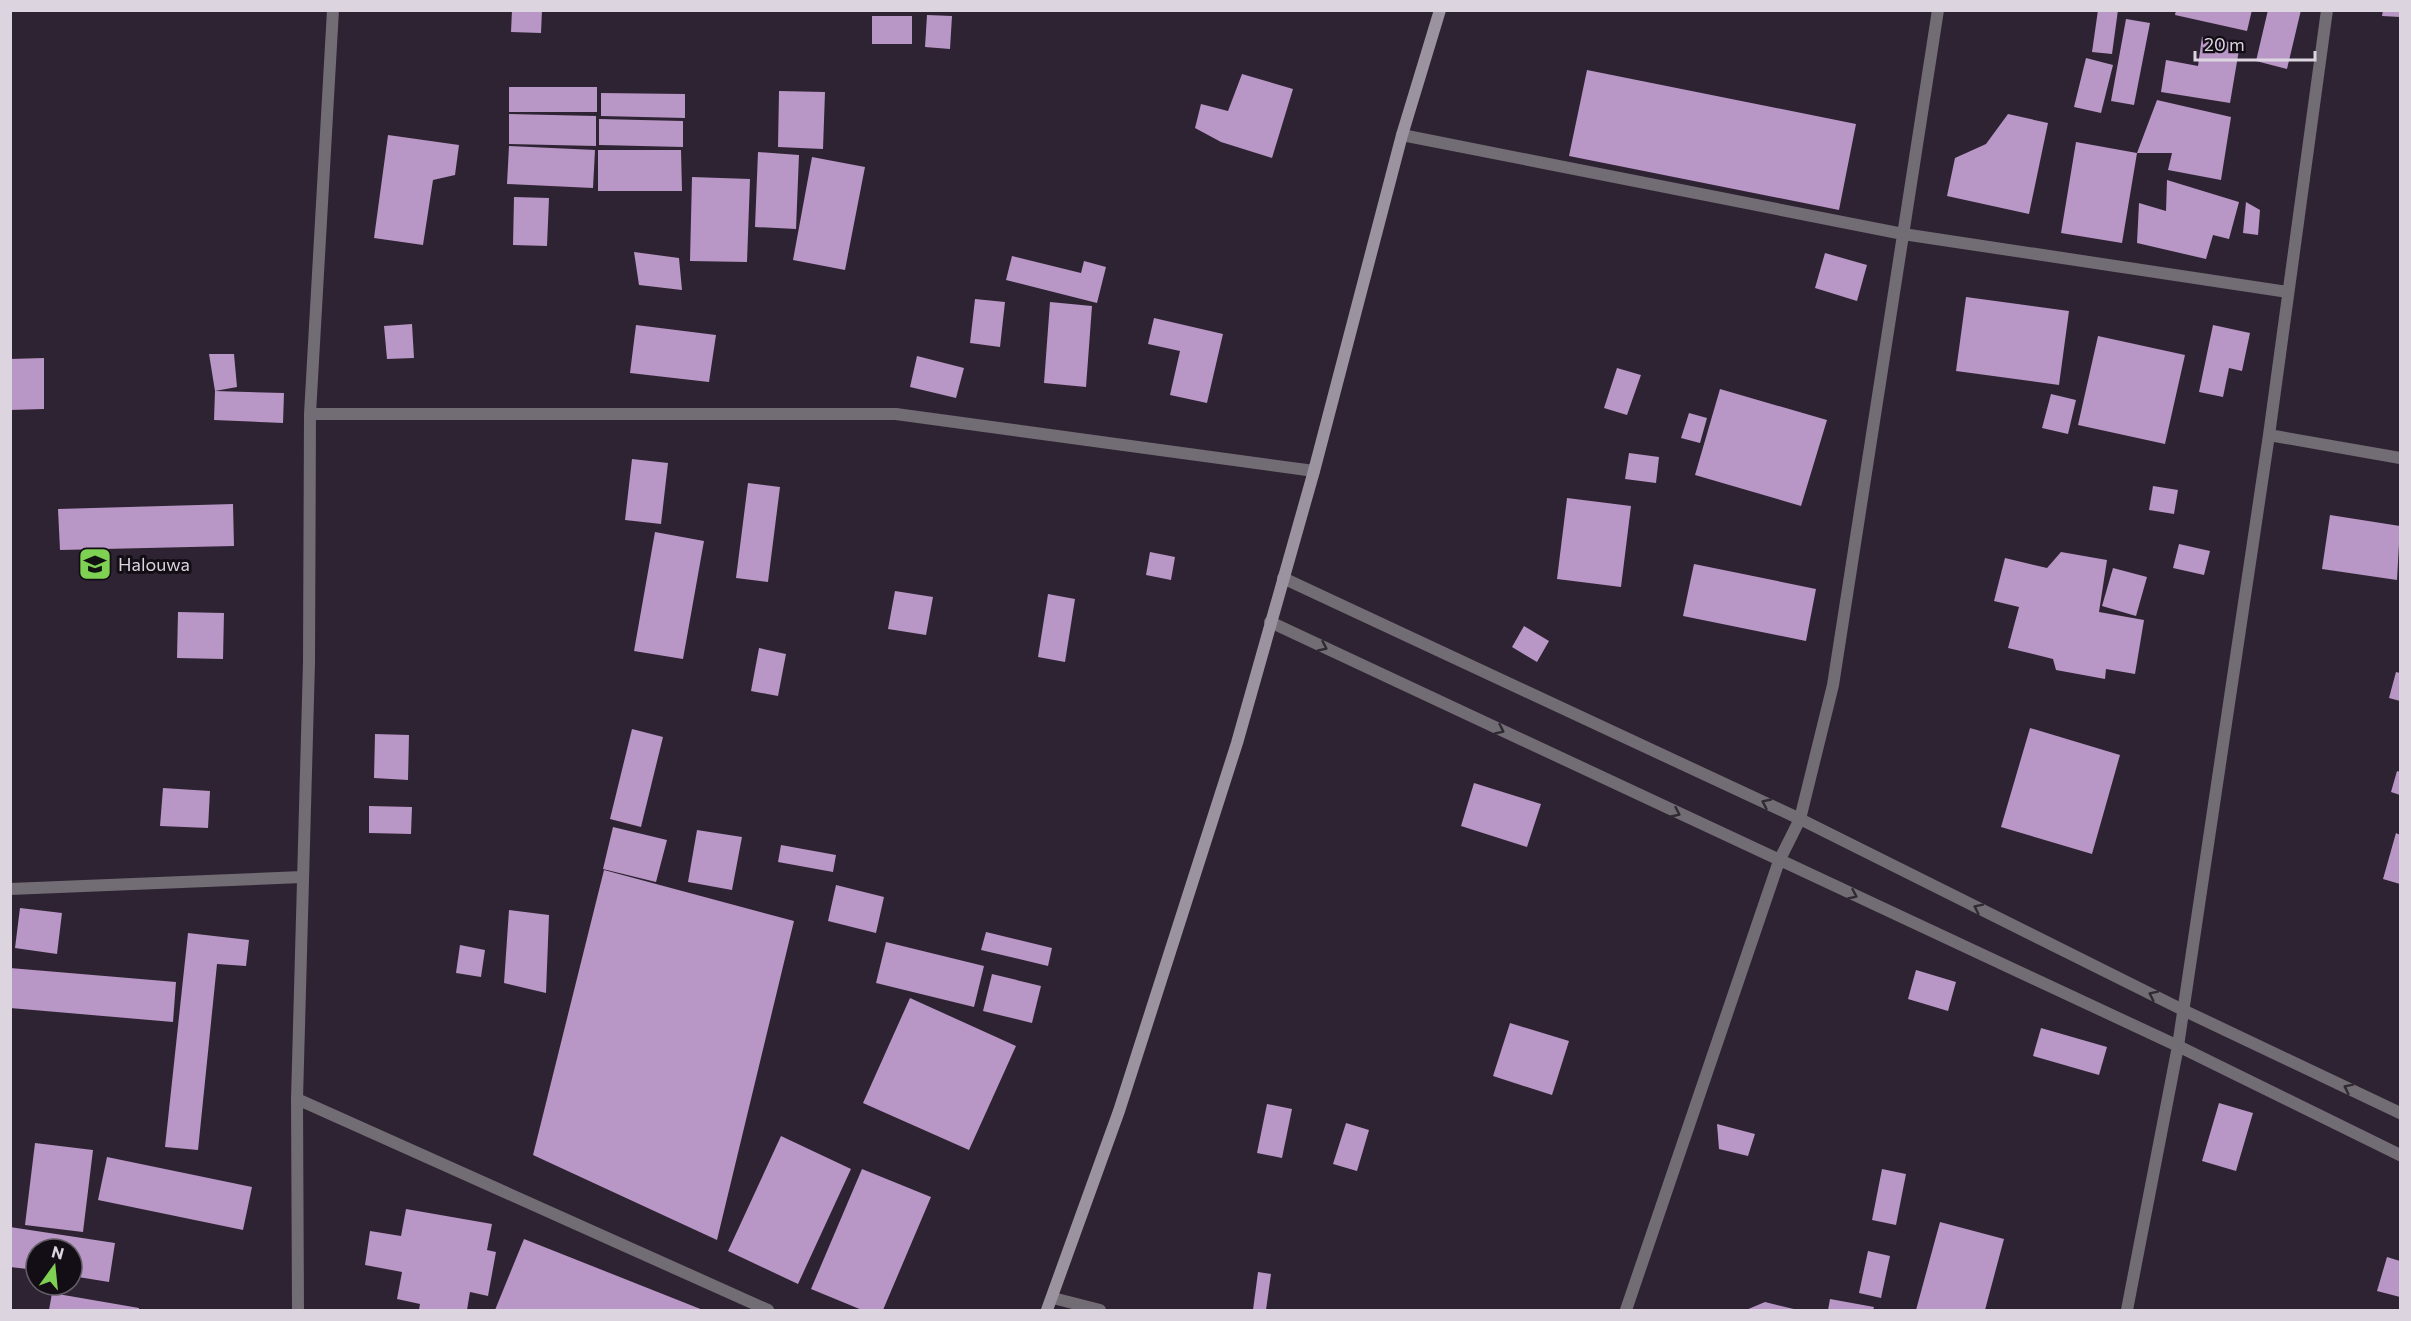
<svg xmlns="http://www.w3.org/2000/svg" width="2411" height="1321" font-family="Commissioner,sans-serif">
<rect width="100%" height="100%" fill="#2e2332"/>
<path fill="#b896c5" d="M 512,10 L 542,10 L 541,33 L 511,32 Z
M 2098,10 L 2118,10 L 2112,54 L 2092,52 Z
M 2176,10 L 2252,10 L 2247,31 L 2175,15 Z
M 2268,10 L 2301,10 L 2287,69 L 2256,61 Z
M 2383,10 L 2400,10 L 2400,17 L 2382,16 Z
M 927,15 L 952,16 L 950,49 L 925,47 Z
M 872,16 L 912,16 L 912,44 L 872,44 Z
M 2126,19 L 2150,23 L 2134,105 L 2111,101 Z
M 2202,37 L 2240,44 L 2230,103 L 2161,92 L 2166,60 L 2198,66 Z
M 2086,58 L 2113,65 L 2101,113 L 2074,107 Z
M 1587,70 L 1856,124 L 1839,210 L 1569,156 Z
M 1242,74 L 1293,89 L 1272,158 L 1221,142 L 1195,128 L 1201,104 L 1228,111 Z
M 509,87 L 597,87 L 597,112 L 509,112 Z
M 779,91 L 825,92 L 823,149 L 778,147 Z
M 601,93 L 685,94 L 685,118 L 601,116 Z
M 2157,100 L 2231,117 L 2221,180 L 2168,170 L 2172,153 L 2137,153 Z
M 509,114 L 596,116 L 596,146 L 509,144 Z
M 2008,114 L 2048,123 L 2029,214 L 1947,196 L 1955,158 L 1986,144 Z
M 599,119 L 683,121 L 683,147 L 599,145 Z
M 388,135 L 459,145 L 455,175 L 433,180 L 423,245 L 374,238 Z
M 2076,142 L 2137,153 L 2122,243 L 2061,233 Z
M 509,146 L 595,150 L 593,188 L 507,184 Z
M 598,150 L 681,150 L 682,191 L 598,191 Z
M 758,152 L 799,155 L 796,229 L 755,227 Z
M 812,157 L 865,167 L 845,270 L 793,260 Z
M 692,177 L 750,179 L 747,262 L 690,261 Z
M 2167,180 L 2239,202 L 2229,239 L 2213,235 L 2206,259 L 2137,243 L 2139,203 L 2166,211 Z
M 514,197 L 549,198 L 547,246 L 513,245 Z
M 2246,202 L 2260,210 L 2258,235 L 2243,233 Z
M 634,252 L 679,258 L 682,290 L 639,285 Z
M 1825,253 L 1867,265 L 1857,301 L 1815,288 Z
M 1012,256 L 1081,273 L 1084,261 L 1106,267 L 1097,303 L 1006,280 Z
M 1966,297 L 2069,311 L 2059,385 L 1956,371 Z
M 975,299 L 1005,302 L 1000,347 L 970,343 Z
M 1050,302 L 1092,306 L 1086,387 L 1044,383 Z
M 1154,318 L 1223,334 L 1207,403 L 1170,395 L 1180,351 L 1148,344 Z
M 412,324 L 414,358 L 387,359 L 384,326 Z
M 636,325 L 716,335 L 709,382 L 630,373 Z
M 2213,325 L 2250,333 L 2242,371 L 2229,368 L 2223,397 L 2199,392 Z
M 2098,336 L 2185,355 L 2165,444 L 2078,425 Z
M 209,354 L 234,354 L 237,387 L 215,391 L 284,393 L 283,423 L 214,420 L 215,391 Z
M 917,356 L 964,368 L 956,398 L 910,387 Z
M 44,358 L 44,409 L 10,410 L 10,359 Z
M 1617,368 L 1641,375 L 1627,415 L 1604,408 Z
M 1720,389 L 1827,420 L 1801,506 L 1695,475 Z
M 2051,394 L 2076,400 L 2068,434 L 2042,428 Z
M 1689,413 L 1707,418 L 1700,443 L 1681,438 Z
M 1629,453 L 1659,457 L 1656,483 L 1625,479 Z
M 632,459 L 668,463 L 661,524 L 625,520 Z
M 748,483 L 780,487 L 768,582 L 736,578 Z
M 2153,486 L 2178,490 L 2174,514 L 2149,510 Z
M 1567,498 L 1631,506 L 1621,587 L 1557,579 Z
M 233,504 L 234,546 L 60,550 L 58,509 Z
M 2330,515 L 2400,526 L 2397,580 L 2322,569 Z
M 655,532 L 704,541 L 683,659 L 634,651 Z
M 2179,544 L 2210,551 L 2204,575 L 2173,568 Z
M 1150,552 L 1175,557 L 1171,580 L 1146,575 Z
M 2061,552 L 2107,560 L 2099,612 L 2144,620 L 2135,674 L 2106,669 L 2105,679 L 2056,670 L 2053,659 L 2008,648 L 2019,607 L 1994,601 L 2005,558 L 2047,568 Z
M 1694,564 L 1816,589 L 1806,641 L 1683,616 Z
M 2113,568 L 2147,577 L 2136,616 L 2102,606 Z
M 895,591 L 933,597 L 926,635 L 888,629 Z
M 1048,594 L 1075,599 L 1065,662 L 1038,657 Z
M 178,612 L 224,613 L 223,659 L 177,658 Z
M 1524,626 L 1549,641 L 1537,662 L 1512,647 Z
M 759,648 L 786,654 L 778,696 L 751,691 Z
M 2396,672 L 2400,673 L 2400,701 L 2389,698 Z
M 2030,728 L 2120,755 L 2092,854 L 2001,827 Z
M 632,729 L 663,737 L 641,827 L 610,819 Z
M 375,734 L 409,735 L 408,780 L 374,778 Z
M 2397,771 L 2400,772 L 2400,795 L 2391,792 Z
M 1474,783 L 1541,804 L 1527,847 L 1461,826 Z
M 163,788 L 210,791 L 208,828 L 160,826 Z
M 369,806 L 412,807 L 411,834 L 369,833 Z
M 613,827 L 667,840 L 656,882 L 603,869 Z
M 697,830 L 742,837 L 732,890 L 688,882 Z
M 2396,833 L 2400,835 L 2400,884 L 2383,879 Z
M 781,845 L 836,855 L 833,872 L 778,862 Z
M 604,870 L 794,921 L 717,1240 L 533,1155 Z
M 836,885 L 884,897 L 876,933 L 828,921 Z
M 20,908 L 62,913 L 57,954 L 15,948 Z
M 509,910 L 549,915 L 546,993 L 504,983 Z
M 986,932 L 1052,948 L 1048,966 L 981,950 Z
M 188,933 L 249,940 L 246,966 L 217,964 L 198,1150 L 165,1147 Z
M 886,942 L 984,966 L 974,1007 L 876,983 Z
M 460,945 L 485,950 L 481,977 L 456,973 Z
M 10,968 L 176,982 L 173,1022 L 10,1008 Z
M 1916,970 L 1956,982 L 1948,1011 L 1908,999 Z
M 992,974 L 1041,986 L 1032,1023 L 983,1011 Z
M 910,998 L 1016,1046 L 969,1150 L 863,1103 Z
M 1510,1023 L 1569,1041 L 1552,1095 L 1493,1076 Z
M 2041,1028 L 2107,1047 L 2099,1075 L 2033,1056 Z
M 2219,1103 L 2253,1113 L 2236,1171 L 2202,1161 Z
M 1267,1104 L 1292,1109 L 1282,1158 L 1257,1153 Z
M 1346,1123 L 1369,1130 L 1357,1171 L 1333,1164 Z
M 1717,1124 L 1755,1134 L 1748,1156 L 1719,1149 Z
M 781,1136 L 851,1169 L 798,1284 L 728,1251 Z
M 35,1143 L 93,1150 L 83,1232 L 25,1225 Z
M 107,1157 L 252,1187 L 243,1230 L 98,1200 Z
M 862,1169 L 931,1197 L 883,1310 L 862,1310 L 811,1289 Z
M 1882,1169 L 1906,1174 L 1896,1225 L 1872,1220 Z
M 406,1209 L 492,1224 L 487,1250 L 496,1252 L 488,1296 L 470,1292 L 467,1310 L 419,1310 L 420,1304 L 397,1299 L 402,1272 L 365,1265 L 370,1231 L 401,1236 Z
M 1940,1222 L 2004,1239 L 1985,1310 L 1916,1310 Z
M 10,1227 L 115,1243 L 109,1282 L 72,1276 L 72,1249 L 36,1249 L 36,1270 L 10,1267 Z
M 524,1239 L 703,1310 L 495,1310 Z
M 1868,1251 L 1890,1256 L 1881,1298 L 1859,1293 Z
M 2387,1257 L 2400,1261 L 2400,1297 L 2377,1291 Z
M 1258,1272 L 1271,1274 L 1266,1310 L 1253,1310 Z
M 52,1293 L 139,1308 L 139,1310 L 49,1310 Z
M 1830,1299 L 1874,1307 L 1873,1310 L 1828,1310 Z
M 1765,1302 L 1798,1310 L 1746,1310 Z"/>
<g fill="none" stroke-linecap="round" stroke-linejoin="round">
<path stroke="#726c74" stroke-width="12" d="M 1402,135 L 1903,234 L 2288,292
M 310,414 L 896,414 L 1314,471
M 2269,435 L 2400,458
M 1283,578 L 1800,819 L 2183,1010 L 2400,1113
M 1270,622 L 2178,1046 L 2400,1155
M 10,889 L 302,877
M 297,1099 L 768,1310
M 1053,1298 L 1100,1310
M 298,1310 L 297,1099 L 309,662 L 310,414 L 333,10
M 1626,1310 L 1779,861 L 1800,819 L 1833,685 L 1938,10
M 2127,1310 L 2178,1046 L 2269,435 L 2327,10"/>
<path stroke="#9c93a0" stroke-width="12" d="M 1047,1310 L 1119,1111 L 1237,743 L 1314,471 L 1402,135 L 1440,10"/>
</g>
<defs><path id="oneway-chevron" d="M-2-3.5L2.5 0L-2 3.5" fill="none" stroke-width="1.6" stroke-linecap="round" stroke-linejoin="round" transform="scale(1.5)"/></defs>
<g stroke="#302a32">
<use href="#oneway-chevron" transform="translate(1323 647) rotate(25)"/>
<use href="#oneway-chevron" transform="translate(1500 730) rotate(25)"/>
<use href="#oneway-chevron" transform="translate(1766 803) rotate(-155)"/>
<use href="#oneway-chevron" transform="translate(1676 813) rotate(25)"/>
<use href="#oneway-chevron" transform="translate(1853 895) rotate(25)"/>
<use href="#oneway-chevron" transform="translate(1978 908) rotate(-154)"/>
<use href="#oneway-chevron" transform="translate(2153 995) rotate(-154)"/>
<use href="#oneway-chevron" transform="translate(2348 1088) rotate(-154)"/>
</g>
<defs>
<g id="school-square" transform="scale(1.725)"><rect x="-9" y="-9" width="18" height="18" rx="4" fill="#7ed153" stroke="#130e15"/><path d="M0-5L7-2L0 1L-7-2ZM-4 1L0 2.5L4 1V4Q0 6-4 4Z" fill="#111"/></g>
</defs>
<g fill-rule="evenodd">
<use href="#school-square" x="95" y="564"/>
</g>
<g text-anchor="middle" dominant-baseline="central" stroke-width="6" stroke-linejoin="round" paint-order="stroke">
<g font-size="18" fill="#dcd5e0" stroke="#130e15" text-anchor="start">
<text x="118" y="564">Halouwa</text>
</g>
</g>
<rect width="2411" height="1321" fill="none" stroke="#dcd5e0" stroke-width="24"/>
<g transform="translate(54 1267) rotate(15)"><circle r="28" fill="#130e15" stroke="#635e66" stroke-width="1.5"/>
<path d="M0-4.5L10 22L0 15L-10 22Z" fill="#7ed153"/>
<text y="-9" font-size="16" font-weight="bold" text-anchor="middle" fill="#dcd5e0">N</text>
</g>
<path d="M2195 51v9h120v-9" fill="none" stroke="#dcd5e0" stroke-width="3"/>
<text x="2204" y="51" font-size="18" fill="#dcd5e0" stroke="#130e15" stroke-width="4.5" paint-order="stroke">20 m</text>
</svg>
